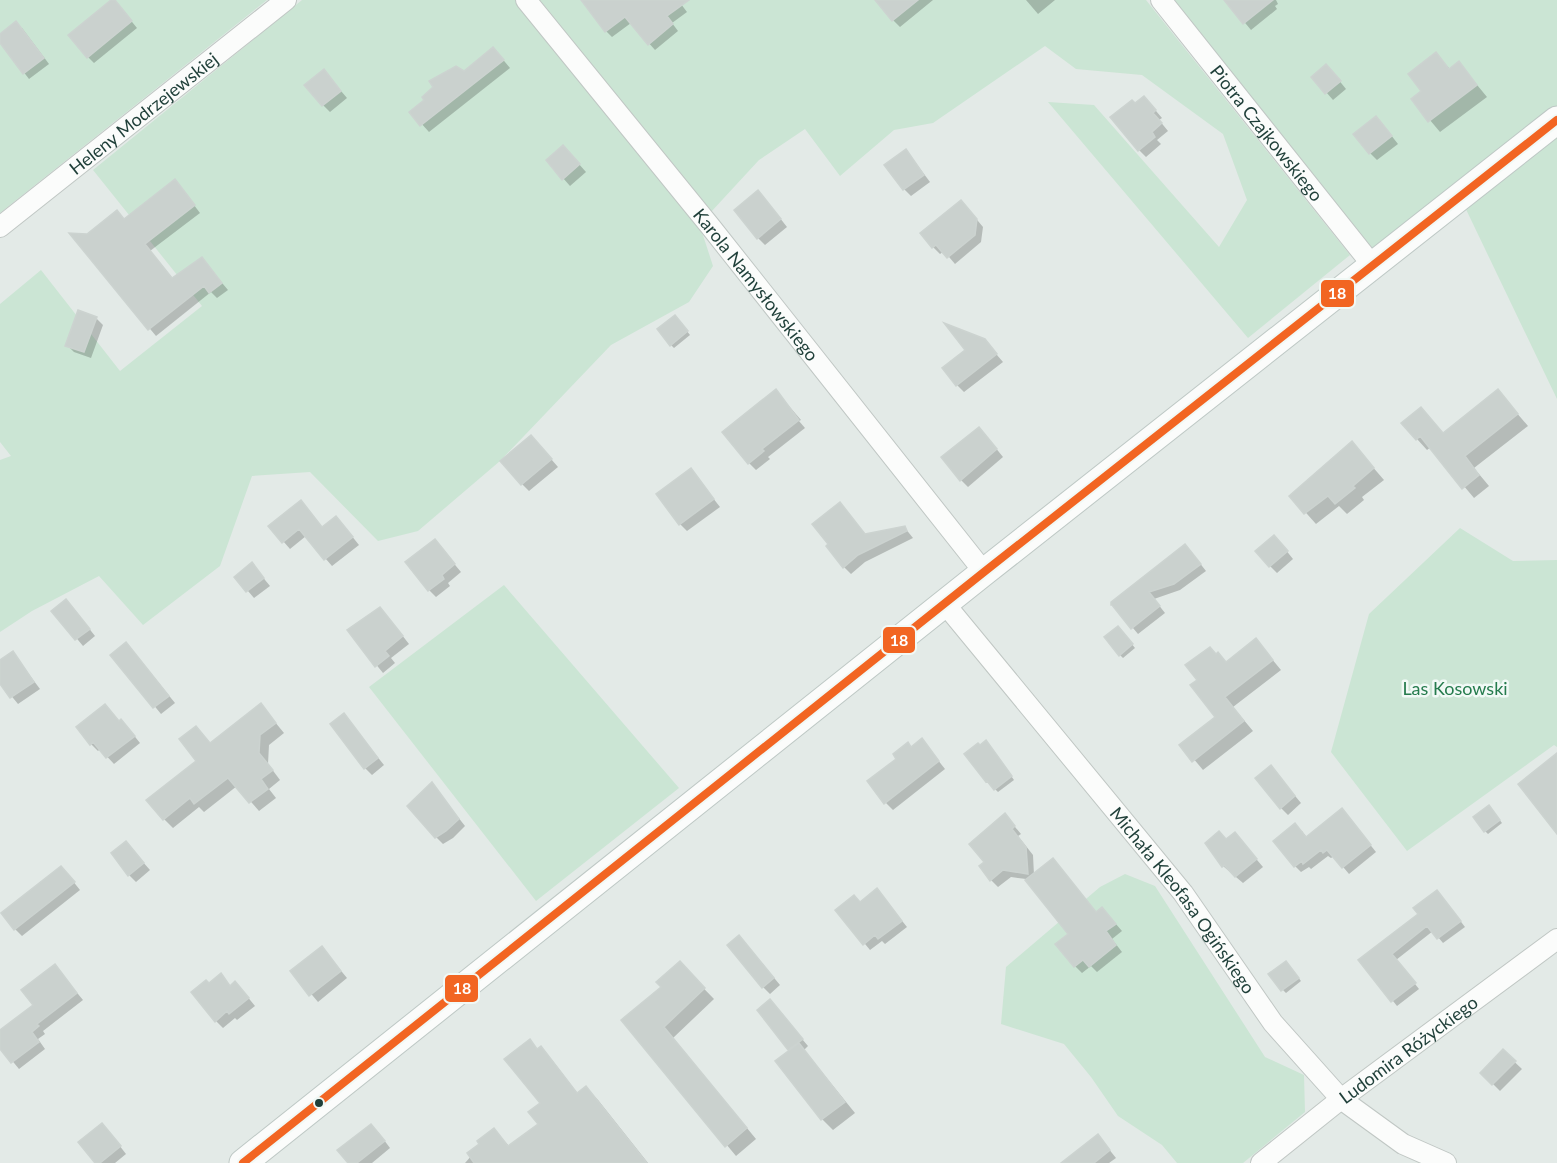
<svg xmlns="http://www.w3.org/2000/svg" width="1557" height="1163" font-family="Lato,sans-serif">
<rect width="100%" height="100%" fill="#e3eae7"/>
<path fill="#cbe5d4" d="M 0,0 L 267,0 L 0,213 Z
M 302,0 L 517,0 L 700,226 L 713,266 L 689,302 L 611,345 L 500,461 L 418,531 L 378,541 L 310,472 L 252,476 L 220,566 L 143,625 L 99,576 L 32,611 L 0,632 L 0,460 L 11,456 L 0,442 L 0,304 L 41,270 L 120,371 L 202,306 L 93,170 Z
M 537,0 L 1146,0 L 1350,255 L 1248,338 L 1048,102 L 1094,105 L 1219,247 L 1247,200 L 1223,134 L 1142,75 L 1076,69 L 1045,46 L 933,123 L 894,130 L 840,176 L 805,129 L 759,160 L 711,212 Z
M 1173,0 L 1557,0 L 1557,399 L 1462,201 L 1380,267 Z
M 1460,528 L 1513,561 L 1557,560 L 1557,747 L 1554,745 L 1407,851 L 1331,752 L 1369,614 Z
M 504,585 L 679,788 L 536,901 L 369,687 Z
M 1125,874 L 1155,886 L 1265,1057 L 1304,1075 L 1305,1112 L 1243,1163 L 1177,1163 L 1162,1145 L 1118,1116 L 1091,1077 L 1064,1044 L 1001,1024 L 1006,967 L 1100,887 Z"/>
<path fill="#0003" d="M 606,0 L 678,0 L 687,12 L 672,23 L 678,31 L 655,50 L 631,23 L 612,37 L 606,31 L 591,11 Z
M 890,0 L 933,0 L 900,27 L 893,20 Z
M 1026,0 L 1055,0 L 1038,14 Z
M 1226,0 L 1276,0 L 1278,4 L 1275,6 L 1277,9 L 1251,30 Z
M 119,6 L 137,28 L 94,63 L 88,57 Z
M 22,28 L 49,64 L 29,79 L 0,41 L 0,36 Z
M 1436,54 L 1450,69 L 1459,63 L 1487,97 L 1440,132 L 1413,100 L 1423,92 Z
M 500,56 L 510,68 L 429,132 L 411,112 L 464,73 Z
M 324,71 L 347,98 L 330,112 L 323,105 Z
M 1333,73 L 1346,89 L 1333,100 L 1313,77 Z
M 1135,105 L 1151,105 L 1162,118 L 1159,120 L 1168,131 L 1157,140 L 1161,144 L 1146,157 L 1139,150 Z
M 1383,125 L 1398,144 L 1377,160 L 1370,153 Z
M 570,154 L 586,172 L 570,186 L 548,161 Z
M 912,158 L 930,182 L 911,196 L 904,189 Z
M 181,188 L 200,213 L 150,251 L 173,279 L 202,259 L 228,290 L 217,298 L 211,292 L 156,336 L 72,235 L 87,236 L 124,220 Z
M 765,199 L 787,227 L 765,245 L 758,238 Z
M 968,209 L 983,227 L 981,242 L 955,264 L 944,251 L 940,254 L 933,247 Z
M 96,318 L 103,325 L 91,358 L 74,352 L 67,345 Z
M 678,320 L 690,335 L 674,348 L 671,345 Z
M 991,348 L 1003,362 L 964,392 L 957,385 Z
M 776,391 L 801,420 L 799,421 L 805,428 L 768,457 L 770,459 L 756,470 L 749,463 Z
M 1498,391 L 1528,426 L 1474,468 L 1489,486 L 1474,498 L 1431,447 L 1427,450 L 1417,439 L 1421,409 L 1444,434 Z
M 986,436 L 1003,457 L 968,487 L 961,480 Z
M 1352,443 L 1384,480 L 1362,497 L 1364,500 L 1347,514 L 1339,506 L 1316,524 L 1291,496 Z
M 538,444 L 558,467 L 529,491 L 522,484 Z
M 691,470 L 720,507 L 687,531 L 680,524 Z
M 840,504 L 866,535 L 905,528 L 913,538 L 865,562 L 851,574 L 844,567 Z
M 343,525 L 359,545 L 332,566 L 306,536 L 290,549 L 270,526 L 323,528 Z
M 435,541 L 461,572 L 448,583 L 450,586 L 436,597 L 429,590 Z
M 1281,544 L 1293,559 L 1277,573 L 1270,566 Z
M 1191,552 L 1206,571 L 1180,590 L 1154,599 L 1165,613 L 1138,634 L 1118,610 Z
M 252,564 L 270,586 L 254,598 L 236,577 Z
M 73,608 L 95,636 L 83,646 L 54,611 Z
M 387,616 L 409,644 L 391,658 L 395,663 L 383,673 L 349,631 Z
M 1121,631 L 1135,648 L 1123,658 L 1120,655 Z
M 1256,640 L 1281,670 L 1233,707 L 1253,731 L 1203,770 L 1182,745 L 1217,718 L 1216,655 L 1218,654 L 1227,663 Z
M 133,651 L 175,703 L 161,714 L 113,655 Z
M 13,653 L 40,689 L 18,704 L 0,682 L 0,661 Z
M 261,705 L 284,733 L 269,745 L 268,764 L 280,780 L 269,789 L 276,798 L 259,811 L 237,786 L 204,812 L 199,807 L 173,828 L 164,819 L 198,761 L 196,728 L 211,744 Z
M 344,715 L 384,765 L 372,775 L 365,768 Z
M 119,722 L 128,728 L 140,743 L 114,764 L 100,749 L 98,751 L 91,744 L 78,727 Z
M 922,740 L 945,769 L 893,810 L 886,803 L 912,748 Z
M 989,745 L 1014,780 L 998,792 L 987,781 L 980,747 Z
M 1271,767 L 1301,803 L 1288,815 L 1281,808 Z
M 432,784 L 465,826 L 453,838 L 443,844 L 436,837 Z
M 1492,810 L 1502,823 L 1488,834 L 1485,831 Z
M 1005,815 L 1021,834 L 1018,836 L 1033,855 L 1034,875 L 1097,913 L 1109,916 L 1122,931 L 1112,939 L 1122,952 L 1097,972 L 1091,966 L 1082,973 L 1075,966 L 1070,935 L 1026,879 L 1011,877 L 998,887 L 991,880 L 986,862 Z
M 1348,817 L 1376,852 L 1349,874 L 1334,856 L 1331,858 L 1328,856 L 1311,869 L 1309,867 L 1301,872 L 1295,866 L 1302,831 L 1307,838 Z
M 1235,834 L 1263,867 L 1243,883 L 1223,866 L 1207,843 L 1227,841 Z
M 126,843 L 150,870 L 136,882 L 129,875 Z
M 68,875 L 80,890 L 22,936 L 15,929 Z
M 883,897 L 907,927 L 885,944 L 882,941 L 870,950 L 837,910 Z
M 1442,897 L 1465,927 L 1443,943 L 1433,931 L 1396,960 L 1419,989 L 1397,1006 L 1361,961 Z
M 746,944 L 780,985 L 770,994 L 763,987 Z
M 328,955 L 347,978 L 318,1002 L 292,971 Z
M 680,964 L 714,999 L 673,1038 L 756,1139 L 736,1156 L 623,1020 L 663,987 Z
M 55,966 L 83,1000 L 43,1031 L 45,1034 L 38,1039 L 45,1049 L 19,1069 L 0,1046 L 0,1037 L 35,1006 Z
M 1289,966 L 1301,981 L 1286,993 L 1283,990 Z
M 221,975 L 231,987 L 242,990 L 255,1006 L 237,1020 L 235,1018 L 223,1028 L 216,1021 L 209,985 Z
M 770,1001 L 808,1046 L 804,1050 L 855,1113 L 833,1130 L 822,1119 L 777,1061 L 791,1051 L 759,1010 Z
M 530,1041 L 538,1050 L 541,1048 L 552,1060 L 578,1094 L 586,1088 L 598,1100 L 648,1163 L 465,1163 L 494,1130 L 510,1147 L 540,1124 L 542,1103 Z
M 1503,1051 L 1522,1069 L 1500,1091 L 1482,1073 Z
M 109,1132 L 126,1154 L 115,1163 L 96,1163 Z
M 378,1132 L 390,1148 L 372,1163 L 349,1163 Z
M 1104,1143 L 1116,1158 L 1109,1163 L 1081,1163 Z"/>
<path fill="#cad1ce" stroke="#ccd3d0" stroke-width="1.5" d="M 111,0 L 115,0 L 132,21 L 87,58 L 68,35 Z
M 581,0 L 689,0 L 667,16 L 673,24 L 648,45 L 625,17 L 605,32 Z
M 875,0 L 918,0 L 892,21 Z
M 1224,0 L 1273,0 L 1243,24 Z
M 16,21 L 44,58 L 23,74 L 0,43 L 0,34 Z
M 493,47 L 504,60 L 420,126 L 409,112 L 424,100 L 422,97 L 433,87 L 429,81 L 456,66 L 464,71 Z
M 1436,52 L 1449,69 L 1459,61 L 1477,85 L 1428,122 L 1411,99 L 1421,91 L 1408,74 Z
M 1326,64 L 1341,81 L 1325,94 L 1311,77 Z
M 324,69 L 341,91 L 322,106 L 304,85 Z
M 1144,96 L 1156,110 L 1153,113 L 1162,123 L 1152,132 L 1155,137 L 1138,151 L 1110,117 L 1132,100 L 1135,103 Z
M 1376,116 L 1392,136 L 1369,154 L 1353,134 Z
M 563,145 L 580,164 L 562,180 L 546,160 Z
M 906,149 L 924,175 L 903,190 L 884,165 Z
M 175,179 L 195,205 L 145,244 L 172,278 L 202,257 L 222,283 L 209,293 L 204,286 L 148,330 L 69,233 L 87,234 L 117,210 L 124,219 Z
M 758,190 L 781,219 L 757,239 L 734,210 Z
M 961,200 L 977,219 L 975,235 L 947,258 L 936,245 L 932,248 L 920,233 Z
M 78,310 L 97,317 L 84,352 L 65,346 Z
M 675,315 L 688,331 L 670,346 L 657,329 Z
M 944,323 L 985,339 L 997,354 L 956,386 L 942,368 L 965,350 Z
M 776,389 L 799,420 L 762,449 L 764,451 L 748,464 L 722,432 Z
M 1498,389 L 1518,414 L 1465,456 L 1479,475 L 1462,489 L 1420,436 L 1416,440 L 1401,423 L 1421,407 L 1443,433 Z
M 979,427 L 997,449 L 960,481 L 941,457 Z
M 531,435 L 552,459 L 521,485 L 500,461 Z
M 1352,441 L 1374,468 L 1353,486 L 1355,488 L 1335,504 L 1328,496 L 1304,514 L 1289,496 Z
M 691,468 L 714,499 L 679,525 L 656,494 Z
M 301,500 L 322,527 L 336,516 L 353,537 L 324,560 L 299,529 L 282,543 L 268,526 Z
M 840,502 L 865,534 L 905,526 L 907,531 L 858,555 L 843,568 L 826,546 L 828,544 L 812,524 Z
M 1274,535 L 1288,551 L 1269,567 L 1255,551 Z
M 435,539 L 455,564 L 442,575 L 444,579 L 428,591 L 405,562 Z
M 1185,544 L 1201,564 L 1174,584 L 1149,592 L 1160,606 L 1131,629 L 1112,605 L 1111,605 L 1111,602 Z
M 252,562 L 264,578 L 246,592 L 234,577 Z
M 66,599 L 90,629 L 75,640 L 51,611 Z
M 380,607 L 403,636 L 385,651 L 389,656 L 375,667 L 347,630 Z
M 1118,626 L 1133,644 L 1119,656 L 1104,637 Z
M 1256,638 L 1273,660 L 1225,697 L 1244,721 L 1192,762 L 1179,745 L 1215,717 L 1190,685 L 1197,680 L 1185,665 L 1210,647 L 1216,654 L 1218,652 L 1226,662 Z
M 126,642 L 169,696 L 153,708 L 110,655 Z
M 13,651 L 34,682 L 10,698 L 0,684 L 0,660 Z
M 261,703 L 276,723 L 260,735 L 259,753 L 273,770 L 261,779 L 268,789 L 249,803 L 228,778 L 194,804 L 190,798 L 163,820 L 146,800 L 196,761 L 179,739 L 196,726 L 210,743 Z
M 105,704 L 119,721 L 121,719 L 135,736 L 106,758 L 93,742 L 90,745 L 76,727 Z
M 344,713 L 378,758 L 364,769 L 330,724 Z
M 922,738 L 939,761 L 884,804 L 867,781 L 896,759 L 893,754 L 908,742 L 911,747 Z
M 986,740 L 1012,776 L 994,790 L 987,781 L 986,782 L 964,754 L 978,743 L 980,745 Z
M 1557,753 L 1557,834 L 1518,784 Z
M 1271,765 L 1295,796 L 1280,809 L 1255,778 Z
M 432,782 L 459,819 L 446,831 L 435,838 L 407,806 Z
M 1489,805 L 1500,820 L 1484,832 L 1473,817 Z
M 1342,808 L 1371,845 L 1342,868 L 1327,850 L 1323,853 L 1321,850 L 1303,864 L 1302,861 L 1294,867 L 1273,841 L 1295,823 L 1306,837 Z
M 1005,813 L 1015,826 L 1012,829 L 1026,847 L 1028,874 L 1003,870 L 990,881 L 979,866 L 984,862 L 969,844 Z
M 1219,831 L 1226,839 L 1235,832 L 1257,859 L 1235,877 L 1224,865 L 1222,867 L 1205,843 Z
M 126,841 L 144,863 L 128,876 L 111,853 Z
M 1053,858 L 1096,912 L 1102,907 L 1116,924 L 1106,931 L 1116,945 L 1089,967 L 1083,960 L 1074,967 L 1055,944 L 1068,934 L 1025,880 Z
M 61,866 L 75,882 L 14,930 L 1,913 Z
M 877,888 L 902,921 L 878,939 L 875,935 L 863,945 L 835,910 L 854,895 L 860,902 Z
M 1437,890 L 1461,921 L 1437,939 L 1427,926 L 1392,954 L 1416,983 L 1391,1002 L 1358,960 L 1418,914 L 1413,908 Z
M 739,935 L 774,978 L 762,988 L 727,945 Z
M 322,946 L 341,971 L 309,996 L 290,971 Z
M 680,961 L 705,988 L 664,1027 L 747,1128 L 725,1147 L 621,1020 L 661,987 L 656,982 Z
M 1286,961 L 1299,978 L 1281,991 L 1268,974 Z
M 55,964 L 77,993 L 37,1024 L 39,1026 L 32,1032 L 39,1042 L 11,1063 L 0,1049 L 0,1030 L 33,1005 L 21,990 Z
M 221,973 L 230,986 L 235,981 L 249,998 L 229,1014 L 227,1011 L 215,1022 L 191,992 L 206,980 L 209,983 Z
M 770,999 L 803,1039 L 788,1050 L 757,1010 Z
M 530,1039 L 537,1049 L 541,1046 L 577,1093 L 586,1086 L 647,1163 L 474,1163 L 467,1153 L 479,1144 L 477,1141 L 494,1128 L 508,1146 L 538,1124 L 528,1112 L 540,1103 L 504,1059 Z
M 799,1043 L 845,1102 L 821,1120 L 775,1061 Z
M 1503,1049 L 1516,1061 L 1492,1085 L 1480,1073 Z
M 102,1123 L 121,1146 L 100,1163 L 95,1163 L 78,1142 Z
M 371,1124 L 385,1141 L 357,1163 L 348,1163 L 337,1150 Z
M 1098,1134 L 1110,1150 L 1094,1163 L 1061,1163 Z"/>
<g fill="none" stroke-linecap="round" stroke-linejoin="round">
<g stroke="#c0c7c4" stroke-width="22">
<g id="street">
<path id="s1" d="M 526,0 L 710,226 L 984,572"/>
<path id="s2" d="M 1161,0 L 1373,266"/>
<path id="s3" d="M 0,227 L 286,0"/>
<path id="s4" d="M 945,604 L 1183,893 L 1273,1023 L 1341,1099 L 1403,1144 L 1446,1163"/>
<path id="s5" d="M 1261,1163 L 1341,1099 L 1557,939"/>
</g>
</g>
<g stroke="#bec8c5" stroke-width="29">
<path id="secondary" d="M 243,1163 L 984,572 L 1557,120"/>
</g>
<use href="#street" stroke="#fbfcfb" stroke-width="20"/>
<use href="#secondary" stroke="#fbfcfb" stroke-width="27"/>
<g stroke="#f1f9f6" stroke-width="12">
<path id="bus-1" d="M 243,1163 L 984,572 L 1557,120"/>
</g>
<use href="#bus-1" stroke="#f26522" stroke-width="8"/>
</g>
<circle fill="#1f3f39" stroke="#f1f9f6" stroke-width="2" cx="319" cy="1103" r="5"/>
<g text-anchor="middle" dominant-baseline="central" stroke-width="5" stroke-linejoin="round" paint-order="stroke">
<g font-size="18" fill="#1f3f39" stroke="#f1f9f6">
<text stroke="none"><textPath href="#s3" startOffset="183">Heleny Modrzejewskiej</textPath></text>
<text stroke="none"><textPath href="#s2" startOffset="170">Piotra Czajkowskiego</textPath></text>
<text stroke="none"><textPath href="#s1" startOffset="366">Karola Namysłowskiego</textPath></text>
<text stroke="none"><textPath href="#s4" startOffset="380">Michała Kleofasa Ogińskiego</textPath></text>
<text stroke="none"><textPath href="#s5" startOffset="186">Ludomira Różyckiego</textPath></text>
</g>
<g font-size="18" fill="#257b4d" stroke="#f1f9f6">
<text x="1455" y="688">Las Kosowski</text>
</g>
</g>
<g stroke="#f1f9f6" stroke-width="2">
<rect x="1320" y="279" width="35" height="29" rx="6" fill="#f26522"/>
<rect x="882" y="626" width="34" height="28" rx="6" fill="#f26522"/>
<rect x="444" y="974" width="35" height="29" rx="6" fill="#f26522"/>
</g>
<g font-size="16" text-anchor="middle" font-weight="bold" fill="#fff">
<text x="1337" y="299">18</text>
<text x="899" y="646">18</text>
<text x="462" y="994">18</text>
</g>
</svg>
